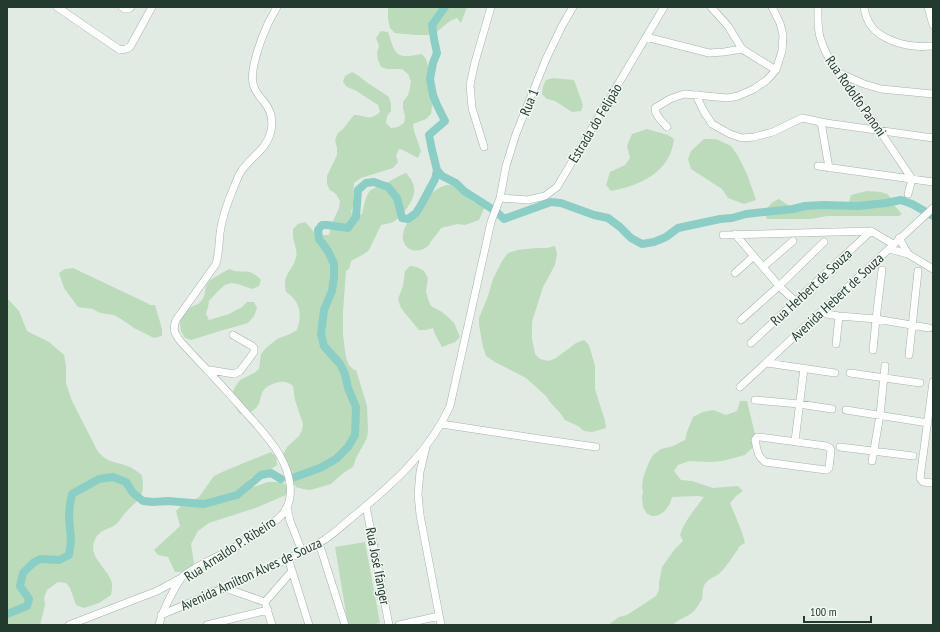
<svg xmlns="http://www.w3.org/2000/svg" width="940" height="632" font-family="'PT Sans Narrow',sans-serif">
<rect width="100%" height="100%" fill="#e1ebe4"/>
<path fill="#bbdbbb" d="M 388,7 L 467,7 L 461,23 L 457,18 L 450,21 L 434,34 L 427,35 L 415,35 L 395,33 L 390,28 L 388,19 Z
M 381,31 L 388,32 C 396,56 395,59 422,54 L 426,59 L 434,84 L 434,92 L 431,114 L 426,119 L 413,124 L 414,131 L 421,151 L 418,158 C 411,155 407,151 399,149 L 396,156 L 398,162 L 393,168 L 361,178 L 354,183 L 353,205 L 351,212 L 355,217 L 362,214 C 364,207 365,198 369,192 C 372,188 381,186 386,183 C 393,180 399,175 406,173 C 416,184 417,192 409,205 C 406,210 401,216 396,220 C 393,223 386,224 381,225 L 369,250 L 364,254 L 351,261 L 349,269 L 346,271 L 343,312 L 343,335 L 346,358 L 349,365 L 354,370 L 356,370 L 367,406 L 368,431 L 367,438 L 356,458 L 353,467 L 342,474 L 331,484 L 310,490 L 303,489 L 296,487 L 292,481 L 283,461 L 284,453 L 287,447 L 299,436 L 302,430 L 303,424 L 295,400 L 293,386 C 287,381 282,381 275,383 C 255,390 265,400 255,409 C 250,413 245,414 240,414 L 236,408 L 232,394 L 235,387 L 240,380 L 254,373 L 259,369 L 261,354 L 266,348 L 277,339 L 290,334 L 297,330 C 302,314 301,302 286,292 C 282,273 292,273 296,257 C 298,249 293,243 293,235 C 293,233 293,231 293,229 L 298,224 L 305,222 L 310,227 L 315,234 L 322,235 L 329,235 L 333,221 L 339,208 L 340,201 L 336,194 L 330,190 L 327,184 L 327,176 L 337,155 L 337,148 L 335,140 L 338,133 L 343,129 L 354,115 C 366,115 369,122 380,112 L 378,105 L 355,90 L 347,87 L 343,82 L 345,76 L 352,72 L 359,76 L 365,81 L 389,97 L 391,104 L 391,111 L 387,116 L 386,123 L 391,128 L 398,127 L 404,123 L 405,116 L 403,108 L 403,102 L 408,95 L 410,88 L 411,81 L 408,74 L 402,69 L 387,69 L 381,67 L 378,60 L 377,53 L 379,46 L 376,38 Z
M 553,78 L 574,80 L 583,105 L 581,111 L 572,112 L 555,101 L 547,99 L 542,94 L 543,86 L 546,80 Z
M 647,129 L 668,135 L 674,139 C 673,146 671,154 667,160 C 655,179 632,187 611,191 L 606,185 L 610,172 L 625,165 L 630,158 L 627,146 L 632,134 Z
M 704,139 L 716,139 L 731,146 L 738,156 L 747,174 L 756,200 L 744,204 L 728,198 L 722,189 L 691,169 L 688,159 L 691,151 Z
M 447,185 L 454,185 L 462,188 L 470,200 L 477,204 L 486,204 L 479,220 L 465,225 L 457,224 L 441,228 C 438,233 435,236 432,240 C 430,242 430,244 428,246 C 423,251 411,253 406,246 C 404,243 402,239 403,235 C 404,223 414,215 422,207 C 424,204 425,201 427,199 C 432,192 438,187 447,185 Z
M 867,191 L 881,192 L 887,194 L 892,199 L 895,206 L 902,214 L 899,216 L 827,216 L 811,219 L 767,219 L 764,212 C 770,206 770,202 779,199 L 791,207 L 805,207 L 812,205 L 826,208 L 834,207 L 849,202 L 851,195 Z
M 555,246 L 557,254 L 555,265 L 543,287 L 532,322 L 532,339 L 535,354 L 540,359 L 549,361 L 556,358 L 576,343 L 584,340 L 589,345 L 595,366 L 595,389 L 605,421 L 606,428 L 592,432 L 584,431 L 578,426 L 565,420 L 561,414 L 550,402 L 546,396 L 526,378 L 495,362 L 486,356 L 483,347 L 479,325 L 479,318 L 488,296 L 493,279 L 502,261 L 508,253 L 518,250 L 536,248 L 547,248 Z
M 410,266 L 417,267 L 424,271 L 428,278 L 426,291 L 428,299 L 431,306 L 442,312 L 449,318 L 454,323 L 460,337 L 455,342 L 442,347 L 435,334 L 433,328 L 426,330 L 419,330 L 404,312 L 400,306 L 398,299 L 403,286 L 405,271 Z
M 73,268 L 149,304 L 149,305 L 155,305 L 162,329 L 162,336 L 154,338 L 134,328 L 121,319 L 114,315 L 100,313 L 93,309 L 85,308 L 78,307 L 64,288 L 59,273 L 65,269 Z
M 229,269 C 243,275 248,266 261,280 L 259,286 L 252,289 L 238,284 L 231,283 L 225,285 L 219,290 L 209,301 L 208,307 L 206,314 L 209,320 L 229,314 L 242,307 L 247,302 L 254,302 L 257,308 L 254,316 L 248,323 L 220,331 L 191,340 L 185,338 L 181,331 L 179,316 L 185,310 L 198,304 L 203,299 L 205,292 L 206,286 L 210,280 Z
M 7,298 L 19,311 L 27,331 L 49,342 L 64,355 L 66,366 L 66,383 L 72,401 L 97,450 C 107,464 116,461 130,467 C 134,469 137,472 141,474 C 144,482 144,493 138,500 C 135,504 130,507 127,511 C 123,515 120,521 115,525 C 106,531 99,529 94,542 C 89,557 106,567 111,580 C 113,585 112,590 111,595 L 99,603 L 84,608 L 76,605 L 70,588 L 66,583 L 58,582 L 47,590 L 44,598 L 45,605 L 40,625 L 7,625 Z
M 740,401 L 747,401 L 755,434 L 753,447 L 745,455 L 722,461 L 711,462 L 689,461 L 678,465 L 674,471 L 681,480 L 692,481 L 713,488 L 738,486 L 743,491 L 736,496 L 730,503 L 742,532 L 745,543 L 738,547 L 739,548 C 733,556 727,566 720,573 C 715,577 709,578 705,584 C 702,588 703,594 702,599 C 700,603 696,609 693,612 C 687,617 678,619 673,625 L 608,625 L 619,617 L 627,615 L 656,596 L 659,590 L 659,583 L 662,567 L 675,549 L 683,541 L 680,535 C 685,520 695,509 704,497 L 697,496 L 672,497 C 670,506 663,516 653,516 C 651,516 649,514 647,514 L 643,507 L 642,498 L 643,492 L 642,488 L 643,478 L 649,462 L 653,455 L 661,449 L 673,446 L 685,440 L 687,432 L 693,417 L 703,412 L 713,410 L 726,415 L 737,411 Z
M 271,452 L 276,457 L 277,465 L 265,473 L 251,477 L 245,484 L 253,487 L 268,482 L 280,482 L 291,487 L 286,495 L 258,507 L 209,523 L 198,531 L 191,544 L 194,564 C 187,570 185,572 175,572 L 168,557 L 158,555 L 154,550 L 180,526 L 176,511 L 181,506 L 199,497 L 214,476 L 222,472 Z
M 365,542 L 380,623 L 371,625 L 348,625 L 335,547 Z"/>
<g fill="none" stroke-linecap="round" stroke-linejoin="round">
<path stroke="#8bcec6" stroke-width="8" d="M 437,170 L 442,176 L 456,183 L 464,191 L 497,212 L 504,219 L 551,202 L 561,203 L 594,215 L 608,218 L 620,227 L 631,238 L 642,244 L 654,242 L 666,237 L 678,228 L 720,219 L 732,218 L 746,214 L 793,209 L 805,206 L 824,205 L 858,206 L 886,203 L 901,200 L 912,204 L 933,216
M 295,477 L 320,468 L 336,459 L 348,447 L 355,435 L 356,407 L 348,388 L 345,374 L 340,364 L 324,346 L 321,334 L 324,310 L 332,291 L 334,277 L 334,264 L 328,251 L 319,239 L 318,230 L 322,225 L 327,225 L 348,228 L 356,217 L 358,190 L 366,183 L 374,182 L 388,187 L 397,198 L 402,218 L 408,219 L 416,213 L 421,205 L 435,179 L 437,170 L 432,150 L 429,135 L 445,121 L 437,105 L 433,95 L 430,79 L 433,63 L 437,53 L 434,39 L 432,25 L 445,7
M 7,614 L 27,606 L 29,599 L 20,586 L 23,573 L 33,563 L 40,559 L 59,560 L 69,555 L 71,541 L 69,516 L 70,504 L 72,494 L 99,479 L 113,477 L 126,482 L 133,493 L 143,501 L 153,502 L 168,501 L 204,504 L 237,495 L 261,475 L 271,473 L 281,479"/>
<g stroke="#a4b3aa" stroke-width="8">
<path id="minor" d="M 57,7 L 120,50 L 126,49 L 130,47 L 152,7
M 122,7 L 125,9 L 128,9 L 131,7
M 711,7 L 728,26 L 742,49 L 776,70
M 818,7 C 818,18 817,30 821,40 C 828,63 845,81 858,100 C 877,126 894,152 912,179 L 908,194
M 864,7 C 865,14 868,22 872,27 C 880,38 901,45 914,46 C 920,47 927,46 933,46
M 928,7 L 933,25
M 646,37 L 709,53 L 724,52 L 742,49
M 839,73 L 864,84 L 881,89 L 933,94
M 696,95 L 703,110 L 712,124 L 730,134 L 742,138 L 754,137 L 773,132 L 802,118 L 826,123 L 933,138
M 821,122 L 829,168
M 667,127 C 662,121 655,116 655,108 L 670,99 L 684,94 L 728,98 L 738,96 L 754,89 L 767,80 L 776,70 L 782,51 L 783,35 L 780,23 L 772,7
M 484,147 L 472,108 L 470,85 L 475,62 L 491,7
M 818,166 L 933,182
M 500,198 L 528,200 L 545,196 L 557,187 L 664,7
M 735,234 L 779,286 L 796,302
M 723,235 L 871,231 L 893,244
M 899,238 L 908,254
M 889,249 L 908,254 L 933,269
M 763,267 L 793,241
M 735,273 L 754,256
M 820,313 L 839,316 L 876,319 L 929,328
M 741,320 L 779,286 L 824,242
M 751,343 L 871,231
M 836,344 L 839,316
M 873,350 L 876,319 L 882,270
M 909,355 L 918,271
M 767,363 L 835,373
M 207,370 L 210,370 L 234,374 L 240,371 L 254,352 L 254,348 L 252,346 L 233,335
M 850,373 L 920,383
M 933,382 L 920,478 L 923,482 L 933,483
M 740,387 L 933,208
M 755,400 L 799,404 L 832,409
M 846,410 L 928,423
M 441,424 L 540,439 L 596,447
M 757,437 L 760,437 L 826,446 L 830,448 L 831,450 L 829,468 L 828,469 L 826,470 L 765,462 C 757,456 757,449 755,440 Z
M 795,441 L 804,368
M 426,447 L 420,472 L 418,494 L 420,515 L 441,625
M 840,447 L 913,456
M 872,461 L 880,415 L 885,366
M 366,506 L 389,625
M 287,507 L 290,521 L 302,551
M 319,543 L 345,625
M 288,558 L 309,625
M 225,588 L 265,602
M 265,602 L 292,571
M 266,606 L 272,625
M 161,615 C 199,599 236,583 273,566 C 290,557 308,550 324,540 C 335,533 345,523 355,515 C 393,484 430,451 450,406 L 491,222 L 500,198 L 506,166 L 516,134 L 546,59 L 562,26 L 573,7
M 69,625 L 157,591 L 181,578
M 159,625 C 162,611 169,599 176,586 C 178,583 180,579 183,576 C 196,566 213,559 228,551 C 240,545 250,538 261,531 C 268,526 275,522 281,516 C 297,498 290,473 279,454 C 270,439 259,427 247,414 C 226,389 203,366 181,342 C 175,334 172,330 176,320 L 216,264 C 219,253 219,244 220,233 C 222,217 228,201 234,187 C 236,182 238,177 240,173 C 249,158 267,150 271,131 C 273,121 271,110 264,102 C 261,98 256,93 254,87 C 248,73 261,39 267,26 C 270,19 274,13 277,7
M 207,625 L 268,610
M 399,625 L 439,616"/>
</g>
<use href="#minor" stroke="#fff" stroke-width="7"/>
</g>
<g text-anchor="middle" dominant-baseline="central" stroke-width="3" stroke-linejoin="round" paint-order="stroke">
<g font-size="14" fill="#223b2e" stroke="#f2f8f3">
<text transform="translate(856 96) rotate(55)">Rua Rodolfo Panoni</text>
<text transform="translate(529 102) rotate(-68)">Rua 1</text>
<text transform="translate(595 123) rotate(-59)">Estrada do Felipão</text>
<text transform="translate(811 287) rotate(-43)">Rua Herbert de Souza</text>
<text transform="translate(837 297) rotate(-43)">Avenida Hebert de Souza</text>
<text transform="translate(230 549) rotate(-33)">Rua Arnaldo P. Ribeiro</text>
<text transform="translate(378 566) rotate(79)">Rua José Ifanger</text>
<text transform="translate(251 574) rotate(-25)">Avenida Amilton Alves de Souza</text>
</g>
</g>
<rect width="940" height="632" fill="none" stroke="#223b2e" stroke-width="16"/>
<path d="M804 616v6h67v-6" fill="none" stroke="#223b2e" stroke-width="2"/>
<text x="810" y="616" font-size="12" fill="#223b2e" stroke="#f2f8f3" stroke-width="3" paint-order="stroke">100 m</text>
</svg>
